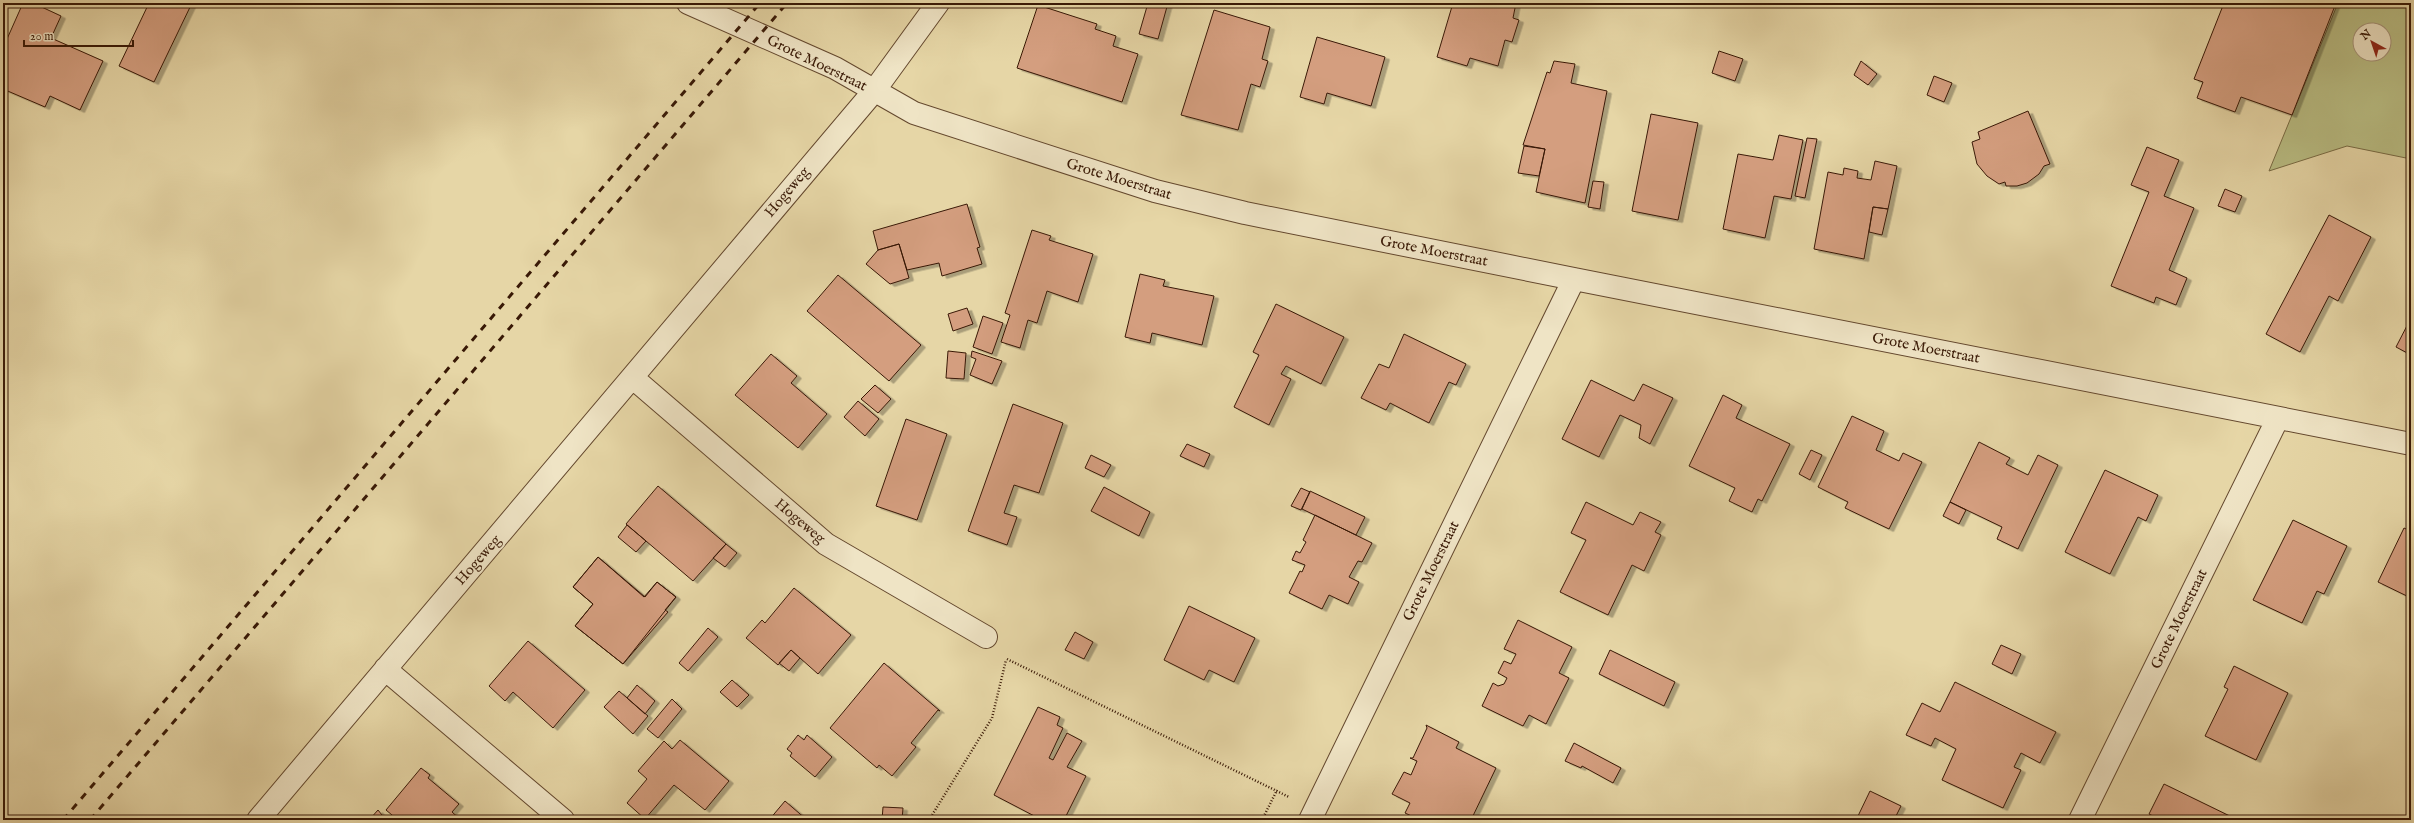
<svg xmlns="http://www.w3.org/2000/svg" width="2414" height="823" font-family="'IM FELL English',serif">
<defs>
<filter id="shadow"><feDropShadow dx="4.5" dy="2.5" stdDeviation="0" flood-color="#0004"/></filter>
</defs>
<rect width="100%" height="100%" fill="#e6d6a6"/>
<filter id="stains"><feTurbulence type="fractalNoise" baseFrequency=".005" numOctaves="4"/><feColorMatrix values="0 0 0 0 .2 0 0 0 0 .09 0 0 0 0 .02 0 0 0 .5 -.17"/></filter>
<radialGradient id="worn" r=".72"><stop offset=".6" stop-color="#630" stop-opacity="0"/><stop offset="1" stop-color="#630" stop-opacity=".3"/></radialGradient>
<path fill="#b9bd83" stroke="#796b44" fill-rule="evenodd" d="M 2338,3 L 2411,3 L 2411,159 L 2347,146 L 2269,171 ZM 2360,30 L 2384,30 L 2384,54 L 2360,54 Z"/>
<path fill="#d49e7f" stroke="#391906" filter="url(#shadow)" d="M 23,3 L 33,3 L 61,16 L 51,38 L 103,61 L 80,110 L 50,96 L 45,107 L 3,89 L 3,48 Z
M 149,3 L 192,3 L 154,82 L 119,66 Z
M 1148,3 L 1168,3 L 1158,39 L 1139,34 Z
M 1453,3 L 1516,3 L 1513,18 L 1519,20 L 1512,42 L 1505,40 L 1498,66 L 1470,58 L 1467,66 L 1437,57 Z
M 2224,3 L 2336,3 L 2292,115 L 2241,97 L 2235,112 L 2197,98 L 2203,82 L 2194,79 Z
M 1038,5 L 1097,24 L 1095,29 L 1116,36 L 1113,46 L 1138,54 L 1122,102 L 1017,68 Z
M 1214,10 L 1270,27 L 1262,59 L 1268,61 L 1260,87 L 1251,84 L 1238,130 L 1181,115 Z
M 1317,37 L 1385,57 L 1371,106 L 1327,93 L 1324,104 L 1300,97 Z
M 1719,51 L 1743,59 L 1735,81 L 1712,73 Z
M 1554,61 L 1575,64 L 1571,83 L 1607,91 L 1585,203 L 1536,192 L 1545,149 L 1523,145 L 1547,72 L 1550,73 Z
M 1861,61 L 1877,74 L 1868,85 L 1854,75 Z
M 1934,76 L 1952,83 L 1944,102 L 1927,95 Z
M 2028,111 L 2050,164 L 2044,166 L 2039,174 L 2027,183 L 2017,186 L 2006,186 L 2005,182 L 1999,184 L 1987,176 L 1977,164 L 1972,142 L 1980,139 L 1978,132 Z
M 1651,114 L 1698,123 L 1678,220 L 1632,211 Z
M 1779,135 L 1803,140 L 1791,199 L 1774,196 L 1765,238 L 1723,229 L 1738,154 L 1773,160 Z
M 1807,138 L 1817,139 L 1805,198 L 1795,196 Z
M 1524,146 L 1545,149 L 1539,176 L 1518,173 Z
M 2147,147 L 2179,160 L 2164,196 L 2194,208 L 2169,270 L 2187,278 L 2176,305 L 2156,297 L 2154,303 L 2111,286 L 2149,192 L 2131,185 Z
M 1875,161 L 1897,166 L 1888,209 L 1873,207 L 1864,259 L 1814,249 L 1828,172 L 1843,175 L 1844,168 L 1858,171 L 1857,178 L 1871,180 Z
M 1593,181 L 1604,182 L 1600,209 L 1588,207 Z
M 2225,189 L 2242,196 L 2235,212 L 2218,206 Z
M 967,204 L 980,247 L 977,248 L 982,264 L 942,276 L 939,263 L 907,270 L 899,244 L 878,250 L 873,231 Z
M 1873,207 L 1888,209 L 1882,235 L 1869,232 Z
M 2329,215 L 2371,237 L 2338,301 L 2329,296 L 2300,352 L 2266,334 Z
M 1032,230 L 1051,236 L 1049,240 L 1093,254 L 1078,302 L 1047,291 L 1037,323 L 1028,320 L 1020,348 L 1001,342 L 1010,315 L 1005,313 Z
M 899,244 L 909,278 L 890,284 L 866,264 L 878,250 Z
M 1140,274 L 1165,280 L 1163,286 L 1214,296 L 1202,345 L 1152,333 L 1150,343 L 1125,337 Z
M 838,275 L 921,345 L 889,381 L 807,311 Z
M 1276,304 L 1344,337 L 1321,384 L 1286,366 L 1281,374 L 1291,379 L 1269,425 L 1234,407 L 1259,355 L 1253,352 Z
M 967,308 L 973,324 L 953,331 L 948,314 Z
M 983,316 L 1003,323 L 992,354 L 973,347 Z
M 2411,318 L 2411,355 L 2396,347 Z
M 1404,334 L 1466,364 L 1456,385 L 1449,382 L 1429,423 L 1390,403 L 1386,410 L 1361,398 L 1379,364 L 1389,368 Z
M 948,351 L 966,353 L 964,379 L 946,378 Z
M 972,351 L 1002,361 L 992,384 L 970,375 L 976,359 L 971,357 Z
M 771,354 L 797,376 L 791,383 L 827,414 L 798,448 L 735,395 Z
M 1591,380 L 1634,401 L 1643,384 L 1673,398 L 1650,444 L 1639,438 L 1641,425 L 1620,415 L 1599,457 L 1562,439 Z
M 875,385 L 891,399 L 878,413 L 861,399 Z
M 1723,395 L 1742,405 L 1736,418 L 1790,444 L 1762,501 L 1758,499 L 1752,512 L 1729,501 L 1735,488 L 1689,466 Z
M 858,401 L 879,419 L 865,436 L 844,417 Z
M 1013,404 L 1063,423 L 1039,493 L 1014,485 L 1004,513 L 1017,517 L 1007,545 L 968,531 Z
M 1852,416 L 1884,431 L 1876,450 L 1899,461 L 1903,453 L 1922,462 L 1889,529 L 1845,508 L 1848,502 L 1818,487 Z
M 906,419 L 947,434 L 917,520 L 876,506 Z
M 1979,442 L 2010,458 L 2006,464 L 2028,475 L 2038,455 L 2058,465 L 2018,549 L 1997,539 L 2002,527 L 1950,502 Z
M 1187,444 L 1210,454 L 1204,467 L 1180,456 Z
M 1811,450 L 1822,455 L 1810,480 L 1799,474 Z
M 1091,455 L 1111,465 L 1104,477 L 1085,468 Z
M 2105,470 L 2158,495 L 2146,521 L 2138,517 L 2110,574 L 2065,552 Z
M 658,486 L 726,544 L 693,581 L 626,524 Z
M 1104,487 L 1150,512 L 1139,536 L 1091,511 Z
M 1301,488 L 1310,492 L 1301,510 L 1291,506 Z
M 1310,491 L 1365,517 L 1356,535 L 1302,509 Z
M 1586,502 L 1633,525 L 1640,512 L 1661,522 L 1655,532 L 1661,535 L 1644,571 L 1632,565 L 1608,615 L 1560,592 L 1586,540 L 1571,533 Z
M 1950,502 L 1966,510 L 1959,524 L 1943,516 Z
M 1315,515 L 1372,543 L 1362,562 L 1358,561 L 1349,577 L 1359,582 L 1348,604 L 1329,595 L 1322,609 L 1289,593 L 1300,571 L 1302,572 L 1305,565 L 1292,560 L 1296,551 L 1300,553 L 1306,542 L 1303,540 Z
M 2293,520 L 2347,546 L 2324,594 L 2317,591 L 2302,623 L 2253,600 Z
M 627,525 L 646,541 L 636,552 L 618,537 Z
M 2404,528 L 2411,531 L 2411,598 L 2378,582 Z
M 726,544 L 737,553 L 725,567 L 713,558 Z
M 598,557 L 644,597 L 657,582 L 676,597 L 665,610 L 668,612 L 623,664 L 575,626 L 593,604 L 573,587 Z
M 598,557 L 645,597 L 657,582 L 676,597 L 623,664 L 575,626 L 593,604 L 573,587 Z
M 794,588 L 851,635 L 818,674 L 791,650 L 778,665 L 746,638 L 762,620 L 765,623 Z
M 1189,606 L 1255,638 L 1234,682 L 1209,670 L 1204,680 L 1164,660 Z
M 1518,620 L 1572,647 L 1559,673 L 1569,678 L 1546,724 L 1529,715 L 1523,726 L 1482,706 L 1493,683 L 1498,686 L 1504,684 L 1507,678 L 1498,673 L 1504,661 L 1511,664 L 1516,654 L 1504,649 Z
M 708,628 L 718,637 L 688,671 L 679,663 Z
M 1075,632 L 1093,642 L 1084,659 L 1065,650 Z
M 528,641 L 585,690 L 553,728 L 513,692 L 505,701 L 489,686 Z
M 2001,645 L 2021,654 L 2012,674 L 1992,664 Z
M 791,650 L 800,658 L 789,671 L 779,663 Z
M 1610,650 L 1675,682 L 1664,706 L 1599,674 Z
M 884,663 L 940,711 L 938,710 L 911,743 L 916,747 L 892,776 L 879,765 L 877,768 L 830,728 Z
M 2234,666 L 2288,693 L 2256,760 L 2205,736 L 2228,689 L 2224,687 Z
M 732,680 L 749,695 L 737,707 L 720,692 Z
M 1955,682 L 2056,732 L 2040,763 L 2021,753 L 2014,767 L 2021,770 L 2003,808 L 1942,780 L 1956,749 L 1935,738 L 1931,746 L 1906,735 L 1922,703 L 1940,712 Z
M 637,685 L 655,701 L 645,714 L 627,698 Z
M 619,691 L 648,716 L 633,734 L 604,707 Z
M 672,699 L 682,709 L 658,738 L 647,729 Z
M 1038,707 L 1060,717 L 1057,725 L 1063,728 L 1049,758 L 1053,760 L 1067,733 L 1082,741 L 1067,767 L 1086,776 L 1064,820 L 1042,820 L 994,795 Z
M 1426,725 L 1459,742 L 1456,748 L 1496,768 L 1471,820 L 1420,820 L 1405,813 L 1410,803 L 1392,794 L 1404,772 L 1411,775 L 1417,761 L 1410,758 L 1413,758 L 1427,728 Z
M 798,735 L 804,740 L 807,735 L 832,757 L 815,777 L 790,756 L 792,753 L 787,749 Z
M 680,740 L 729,781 L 705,810 L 674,785 L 645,819 L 627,803 L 647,779 L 638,771 L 664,741 L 672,749 Z
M 1574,743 L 1621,768 L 1613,783 L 1582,766 L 1581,768 L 1565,761 Z
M 421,768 L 430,775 L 428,778 L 459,804 L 452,812 L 461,820 L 398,820 L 386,810 Z
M 2164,784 L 2238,820 L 2161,820 L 2149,814 Z
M 1870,791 L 1901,806 L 1894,820 L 1866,820 L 1858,816 Z
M 785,801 L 807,820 L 769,820 Z
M 883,807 L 903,808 L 902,820 L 882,820 Z
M 378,810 L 386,820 L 369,820 Z"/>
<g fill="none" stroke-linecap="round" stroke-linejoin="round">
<g stroke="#64482e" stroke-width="24">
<path id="minor" d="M 688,3 L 835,68 L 914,113 L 1155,191 L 1245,213 L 1574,279 L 2411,444
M 633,378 L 826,544 L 986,637
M 385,669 L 563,820
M 258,820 L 874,91 L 938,3
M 1310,820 L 1574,279
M 2080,820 L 2278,418"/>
</g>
<path stroke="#391906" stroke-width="2.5" stroke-dasharray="1 2" stroke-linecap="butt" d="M 1007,659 L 1289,797
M 929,820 L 992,718 L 1006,660
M 1262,820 L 1277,790"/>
<use href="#minor" stroke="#efe4c5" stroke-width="22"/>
<path stroke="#391906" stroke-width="3" stroke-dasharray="7 7" stroke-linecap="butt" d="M 63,820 L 760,3
M 90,820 L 787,3"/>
</g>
<g text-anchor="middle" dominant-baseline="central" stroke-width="4" stroke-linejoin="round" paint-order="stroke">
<g font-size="15" fill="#391906" stroke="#efe4c5">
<text transform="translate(817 63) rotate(26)">Grote Moerstraat</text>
<text transform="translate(1119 179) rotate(17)">Grote Moerstraat</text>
<text transform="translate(787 192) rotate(-50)">Hogeweg</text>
<text transform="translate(1434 251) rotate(11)">Grote Moerstraat</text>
<text transform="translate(1926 348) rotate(11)">Grote Moerstraat</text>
<text transform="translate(800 521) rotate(40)">Hogeweg</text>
<text transform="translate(478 560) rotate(-49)">Hogeweg</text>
<text transform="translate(1431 571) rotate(-64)">Grote Moerstraat</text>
<text transform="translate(2179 619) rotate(-64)">Grote Moerstraat</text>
</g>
</g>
<rect width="2414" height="823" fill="none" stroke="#e6d6a6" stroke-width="16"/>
<rect x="4" y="4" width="2406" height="815" fill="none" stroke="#391906" stroke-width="2"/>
<rect x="8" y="8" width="2398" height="807" fill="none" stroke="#391906"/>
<g transform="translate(2372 42) rotate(320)"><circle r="19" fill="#efe4c5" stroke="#a69379"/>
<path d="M0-3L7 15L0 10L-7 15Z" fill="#8f2418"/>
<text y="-6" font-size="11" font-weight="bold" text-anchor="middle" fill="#391906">N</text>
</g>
<path d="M24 40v6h109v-6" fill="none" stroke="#391906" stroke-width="2"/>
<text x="30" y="40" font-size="12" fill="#391906" stroke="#efe4c5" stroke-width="3" paint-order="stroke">20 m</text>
<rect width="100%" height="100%" filter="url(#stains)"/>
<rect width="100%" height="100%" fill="url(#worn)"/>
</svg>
